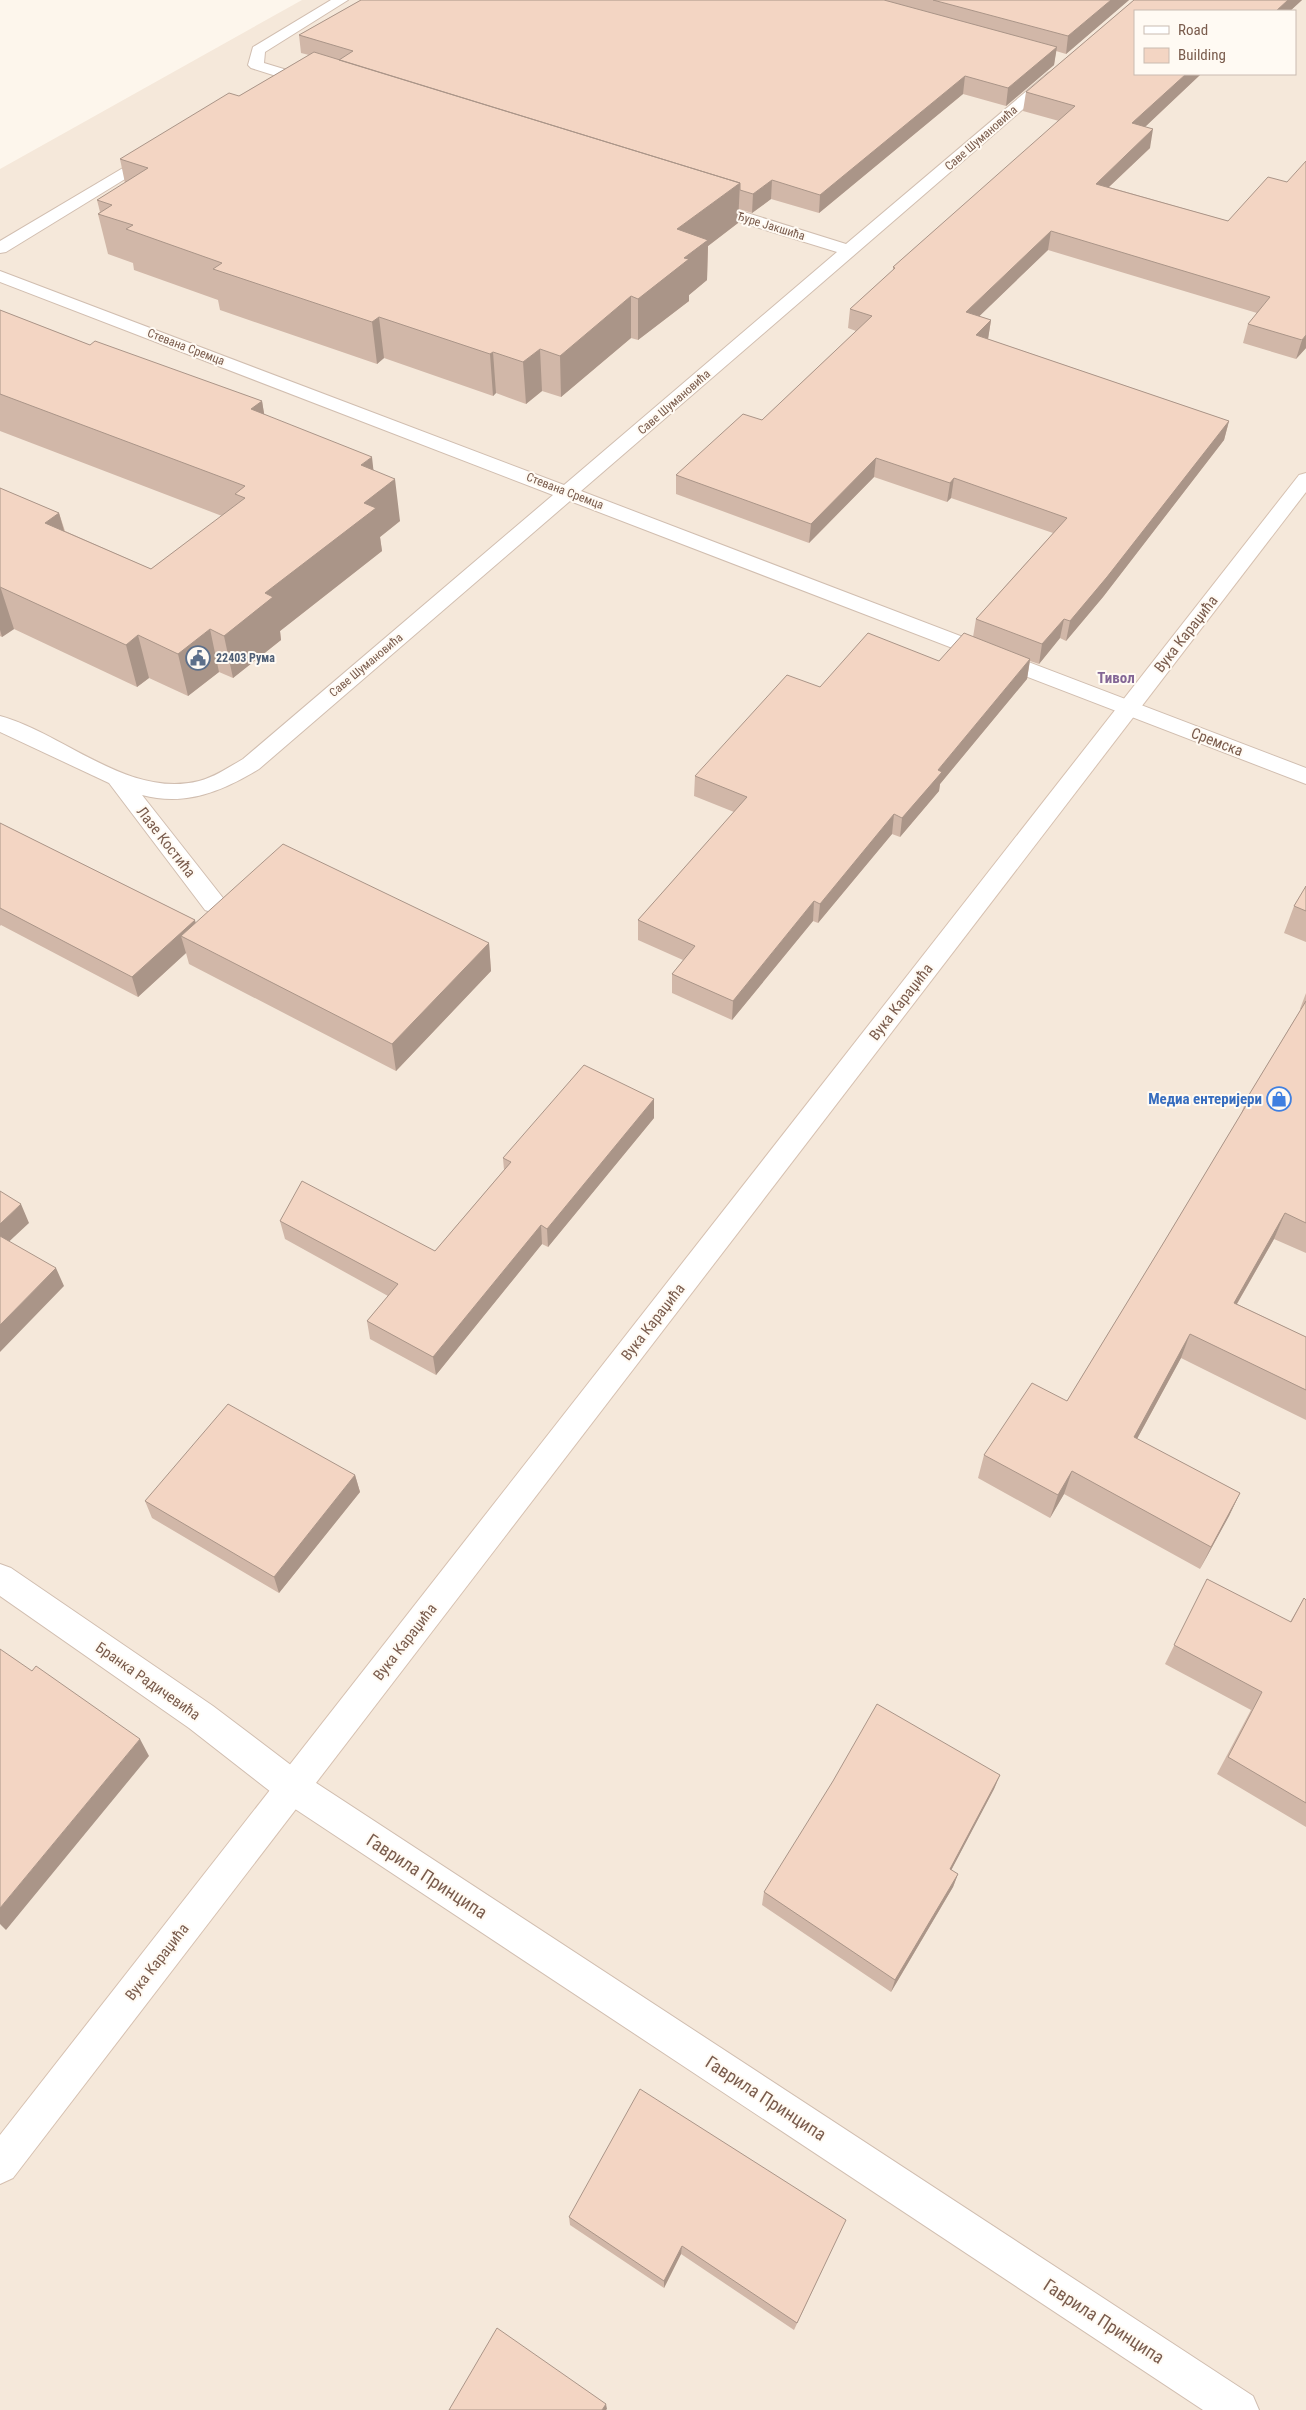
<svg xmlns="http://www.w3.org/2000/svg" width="1306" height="2410" font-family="'Roboto Condensed',sans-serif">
<rect width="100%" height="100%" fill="#fdf6ec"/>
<path fill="#f5e8da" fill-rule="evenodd" d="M 302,0 L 1306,0 L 1306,2410 L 0,2410 L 0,169 ZM 1135,11 L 1295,11 L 1295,74 L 1135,74 Z"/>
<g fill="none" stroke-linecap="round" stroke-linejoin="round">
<g stroke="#d1beb0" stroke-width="2">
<path id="lane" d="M 155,149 L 163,154 L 161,157 L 6,252 L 0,253 L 0,241 Z"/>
</g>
<g stroke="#d1beb0" stroke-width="2">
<path id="street" d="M 331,0 L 348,0 L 265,52 L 264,63 L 320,80 L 322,83 L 320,86 L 308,86 L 251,68 L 248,65 L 253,47 Z
M 1053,71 L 1058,73 L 1061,76 L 1058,79 L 581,491 L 1306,768 L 1306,784 L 570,501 L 259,769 C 223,791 185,807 142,795 L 223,898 L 226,904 L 223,910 L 214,913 L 205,910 L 109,783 L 0,732 L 0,716 C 63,733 129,799 199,781 C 215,777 229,767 243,759 L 553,495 L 0,282 L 0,271 L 564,485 L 837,252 L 697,209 L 695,205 L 697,201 L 709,201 L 846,244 L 1048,73 Z
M 0,1564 L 11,1568 L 213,1706 L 304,1775 L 1253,2396 L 1259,2410 L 1203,2410 L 280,1799 L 189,1728 L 0,1596 Z"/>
</g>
<g stroke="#d6c0b0" stroke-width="2">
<path id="secondary" d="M 1306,473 L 1306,492 L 13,2178 L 0,2184 L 0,2135 L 1299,475 Z"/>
</g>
<use href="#lane" fill="#fff" fill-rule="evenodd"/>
<use href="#street" fill="#fff" fill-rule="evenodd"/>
<use href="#secondary" fill="#fff" fill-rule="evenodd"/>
</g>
<path fill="#d1b7a8" d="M 361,0 L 1129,0 L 1066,54 L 1056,51 L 1054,65 L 1006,106 L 963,94 L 819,213 L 771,199 L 752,213 L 739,209 L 738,223 L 708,246 L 707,280 L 689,295 L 689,301 L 638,340 L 631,338 L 561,397 L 542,391 L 526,404 L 496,393 L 493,396 L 384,358 L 377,364 L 220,310 L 218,300 L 134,270 L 133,263 L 108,254 L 98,214 L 100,212 L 97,200 L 125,183 L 120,159 L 239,96 L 309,55 L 301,53 L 299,35 Z
M 1134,0 L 1302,0 L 1290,11 L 1135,11 L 1201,74 L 1145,127 L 1150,148 L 1109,187 L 1228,221 L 1306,348 L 1296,359 L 1243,343 L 1248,324 L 1257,313 L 1048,250 L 979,316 L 991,320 L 988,339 L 1229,421 L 1224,440 L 1103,597 L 1066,641 L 1060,638 L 1039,664 L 1030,661 L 1027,679 L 940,784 L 939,791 L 900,837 L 892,834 L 818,923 L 813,921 L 732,1020 L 672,993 L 672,974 L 683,960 L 638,940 L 638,920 L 734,812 L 694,796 L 695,776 L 820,687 L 939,661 L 973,637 L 976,619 L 1053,533 L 951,498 L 947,502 L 874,477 L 809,543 L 676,494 L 676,475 L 762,420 L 856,331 L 848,328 L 850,309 L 893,270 L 893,267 L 1059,121 L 1023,111 L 1026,92 Z
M 0,310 L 90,345 L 262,401 L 264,414 L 374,470 L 400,521 L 380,537 L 382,551 L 280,631 L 281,640 L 233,678 L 219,672 L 188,696 L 149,678 L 137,687 L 14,629 L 2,637 L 0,636 L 0,488 L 59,513 L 65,531 L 151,569 L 222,516 L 0,431 Z
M 0,823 L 195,920 L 195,923 L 489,943 L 491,971 L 396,1071 L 189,964 L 186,953 L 138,997 L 1,925 L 0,926 Z
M 1306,886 L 1306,942 L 1284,933 L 1294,906 Z
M 1306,993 L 1306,1253 L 1274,1239 L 1237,1304 L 1306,1337 L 1306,1420 L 1181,1358 L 1137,1439 L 1240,1493 L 1229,1516 L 1200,1569 L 1064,1494 L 1050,1518 L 978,1478 L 984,1455 L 1067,1401 L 1164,1242 L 1241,1114 L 1247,1098 L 1301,1009 L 1300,1009 Z
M 654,1099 L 654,1118 L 548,1247 L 542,1244 L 436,1375 L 370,1339 L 367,1321 L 388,1296 L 285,1239 L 280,1221 L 435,1251 L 504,1170 L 503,1158 Z
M 355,1475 L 360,1492 L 279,1593 L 152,1518 L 145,1501 Z
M 1207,1579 L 1290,1622 L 1304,1598 L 1306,1600 L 1306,1827 L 1217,1774 L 1251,1710 L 1165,1664 Z
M 1000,1775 L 994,1789 L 951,1870 L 958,1874 L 953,1887 L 891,1992 L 762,1905 L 764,1892 Z
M 569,2217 L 842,2228 L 794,2330 L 681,2254 L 664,2288 L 570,2225 Z"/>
<path fill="#aa9588" d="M 1111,0 L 1129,0 L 1066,54 L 1068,36 Z
M 1288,0 L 1302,0 L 1290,11 L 1276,11 Z
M 1057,47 L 1054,65 L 1006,106 L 1008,88 Z
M 1186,74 L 1201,74 L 1129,142 L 1132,123 Z
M 965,76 L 963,94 L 819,213 L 820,195 Z
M 1153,129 L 1150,148 L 1093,202 L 1096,184 Z
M 772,180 L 771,199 L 752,213 L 753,194 Z
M 740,183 L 738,223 L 708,246 L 707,280 L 689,295 L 689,301 L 638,340 L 638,299 L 677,229 Z
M 1051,231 L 1048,250 L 964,331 L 966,312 Z
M 631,296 L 631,338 L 561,397 L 560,356 Z
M 379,317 L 384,358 L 377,364 L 372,322 Z
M 991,320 L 988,339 L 976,335 Z
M 1306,335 L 1306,348 L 1296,359 L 1302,340 Z
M 540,349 L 542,391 L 526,404 L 523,362 Z
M 493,352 L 496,393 L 493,396 L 490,354 Z
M 262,401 L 269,443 L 251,409 Z
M 1229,421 L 1224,440 L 1103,597 L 1066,641 L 1070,621 Z
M 372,457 L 376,493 L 395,479 L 400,521 L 380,537 L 382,551 L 280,631 L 281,640 L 233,678 L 224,636 L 265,593 L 364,503 L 361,465 Z
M 876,458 L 874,477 L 809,543 L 811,524 Z
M 954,478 L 951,498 L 947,502 L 950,483 Z
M 59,513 L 71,555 L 45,523 Z
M 0,586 L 14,629 L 2,637 L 0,630 Z
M 1064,619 L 1060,638 L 1039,664 L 1042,644 Z
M 210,629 L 219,672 L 188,696 L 178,654 Z
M 138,635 L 149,678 L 137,687 L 126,645 Z
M 1030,659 L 1027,679 L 940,784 L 939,791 L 900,837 L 902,818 L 938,770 Z
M 894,814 L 892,834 L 818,923 L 820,904 Z
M 814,901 L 813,921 L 732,1020 L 733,1001 Z
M 195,920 L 200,940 L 181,936 L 186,953 L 138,997 L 132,977 Z
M 489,943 L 491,971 L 396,1071 L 392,1044 Z
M 654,1099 L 654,1118 L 548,1247 L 547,1229 Z
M 21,1204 L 29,1223 L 0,1250 L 0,1224 Z
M 1285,1213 L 1274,1239 L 1223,1328 L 1234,1303 Z
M 541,1225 L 542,1244 L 436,1375 L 433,1357 Z
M 56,1268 L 64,1286 L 0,1352 L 0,1325 Z
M 1190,1334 L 1181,1358 L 1125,1461 L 1134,1437 Z
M 1072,1471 L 1064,1494 L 1050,1518 L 1058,1495 Z
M 355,1475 L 360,1492 L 279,1593 L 274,1577 Z
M 1240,1493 L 1229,1516 L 1200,1569 L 1211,1547 Z
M 140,1739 L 149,1756 L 6,1930 L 0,1924 L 0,1908 Z
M 1000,1775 L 994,1789 L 945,1882 L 950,1869 Z
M 958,1874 L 953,1887 L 891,1992 L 895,1980 Z
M 682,2246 L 681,2254 L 664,2288 L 664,2281 Z
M 606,2404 L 607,2409 L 606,2410 L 602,2410 Z"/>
<path fill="#f3d5c3" stroke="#aa9588" d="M 361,0 L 884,0 L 1057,47 L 1008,88 L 965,76 L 820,195 L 772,180 L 753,194 L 740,190 L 740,183 L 339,60 L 353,51 L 299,35 Z
M 933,0 L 1111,0 L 1068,36 Z
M 1134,0 L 1288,0 L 1276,11 L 1135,11 L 1135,74 L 1186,74 L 1132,123 L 1153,129 L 1096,184 L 1228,221 L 1268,177 L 1287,182 L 1306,161 L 1306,335 L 1302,340 L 1248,324 L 1270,297 L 1051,231 L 966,312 L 991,320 L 976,335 L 1229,421 L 1107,577 L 1070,621 L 1064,619 L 1042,644 L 976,619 L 1067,518 L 954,478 L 950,483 L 876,458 L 811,524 L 676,475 L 743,414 L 762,420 L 872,316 L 850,309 L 895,268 L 893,267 L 1075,106 L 1026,92 Z
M 314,52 L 740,183 L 677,229 L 708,240 L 684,258 L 689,259 L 638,299 L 631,296 L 560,356 L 540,349 L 523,362 L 493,352 L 490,354 L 379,317 L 372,322 L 213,269 L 222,263 L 126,229 L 133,225 L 98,214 L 112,205 L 97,200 L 148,168 L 120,159 L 229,93 L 239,96 Z
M 0,310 L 90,345 L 95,341 L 262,401 L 251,409 L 372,457 L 361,465 L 395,479 L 364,503 L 376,508 L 265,593 L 273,597 L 224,636 L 210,629 L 178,654 L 138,635 L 126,645 L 0,587 L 0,488 L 59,513 L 45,523 L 151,569 L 245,498 L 235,494 L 245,486 L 0,394 Z
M 868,633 L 939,661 L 964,633 L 1030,659 L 938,770 L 942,772 L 902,818 L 894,814 L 820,904 L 814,901 L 733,1001 L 672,974 L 695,946 L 638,920 L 747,797 L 695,776 L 787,675 L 820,687 Z
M 0,823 L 195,920 L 132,977 L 0,908 Z
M 283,844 L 489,943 L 392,1044 L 181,936 Z
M 1306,886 L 1306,911 L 1294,906 Z
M 1306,1001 L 1306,1223 L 1285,1213 L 1234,1303 L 1306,1337 L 1306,1390 L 1190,1334 L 1134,1437 L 1240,1493 L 1211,1547 L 1072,1471 L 1058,1495 L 984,1455 L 1032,1383 L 1067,1401 L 1164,1242 L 1250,1099 L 1247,1098 Z
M 584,1065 L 654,1099 L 547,1229 L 541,1225 L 433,1357 L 367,1321 L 398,1284 L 280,1221 L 302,1181 L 435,1251 L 511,1162 L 503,1158 Z
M 0,1191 L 21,1204 L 0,1224 Z
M 0,1236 L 56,1268 L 0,1325 Z
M 228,1404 L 355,1475 L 274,1577 L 145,1501 Z
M 1207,1579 L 1291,1622 L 1304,1598 L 1306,1600 L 1306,1803 L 1228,1757 L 1262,1692 L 1174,1645 Z
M 0,1649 L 32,1671 L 36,1666 L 140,1739 L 0,1908 Z
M 877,1704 L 1000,1775 L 950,1869 L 958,1874 L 895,1980 L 764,1892 L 833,1781 Z
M 640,2089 L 846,2220 L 797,2323 L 682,2246 L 664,2281 L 569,2217 Z
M 497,2328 L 606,2404 L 602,2410 L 449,2410 Z"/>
<defs>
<g id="civic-ring" transform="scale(1.25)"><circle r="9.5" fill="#fffaf3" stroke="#5c6f8a" stroke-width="1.5"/><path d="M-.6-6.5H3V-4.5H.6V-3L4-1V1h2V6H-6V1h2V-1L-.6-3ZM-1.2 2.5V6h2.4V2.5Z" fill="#5c6f8a"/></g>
<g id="shop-ring" transform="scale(1.25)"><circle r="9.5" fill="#fffaf3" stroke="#3f7fe0" stroke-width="1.5"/><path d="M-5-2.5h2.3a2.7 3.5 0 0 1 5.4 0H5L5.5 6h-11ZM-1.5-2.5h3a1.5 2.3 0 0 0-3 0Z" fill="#3f7fe0"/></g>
</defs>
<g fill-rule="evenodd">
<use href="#civic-ring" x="198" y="658"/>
<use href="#shop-ring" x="1279" y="1099"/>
</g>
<g text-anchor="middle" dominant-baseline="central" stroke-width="4" stroke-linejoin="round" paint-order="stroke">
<g font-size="12" fill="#7a5c4d" stroke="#fffaf3">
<text transform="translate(981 138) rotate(-41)">Саве Шумановића</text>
<text transform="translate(771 226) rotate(17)">Ђуре Јакшића</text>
<text transform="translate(186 347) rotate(21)">Стевана Сремца</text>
<text transform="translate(674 402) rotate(-41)">Саве Шумановића</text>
<text transform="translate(565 491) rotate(21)">Стевана Сремца</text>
<text transform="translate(366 665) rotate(-40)">Саве Шумановића</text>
</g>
<g font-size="12" font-weight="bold" fill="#4e5e75" stroke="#fffaf3" text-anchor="start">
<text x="216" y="658">22403 Рума</text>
</g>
<g font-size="15" fill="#7a5c4d" stroke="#fffaf3">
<text transform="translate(1186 634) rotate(-52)">Вука Караџића</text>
<text transform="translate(1217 742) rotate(21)">Сремска</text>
<text transform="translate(166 842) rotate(52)">Лазе Костића</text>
<text transform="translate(901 1002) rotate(-52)">Вука Караџића</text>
<text transform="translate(653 1322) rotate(-52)">Вука Караџића</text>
<text transform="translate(405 1642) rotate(-52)">Вука Караџића</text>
<text transform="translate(148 1681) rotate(35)">Бранка Радичевића</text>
<text transform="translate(157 1962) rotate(-52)">Вука Караџића</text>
</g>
<g font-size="15" font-weight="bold" fill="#846695" stroke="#fffaf3">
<text x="1116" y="678">Тивол</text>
</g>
<g font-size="15" font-weight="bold" fill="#366cbe" stroke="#fffaf3" text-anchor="end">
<text x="1262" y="1099">Медиа ентеријери</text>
</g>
<g font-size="18" fill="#7a5c4d" stroke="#fffaf3">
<text transform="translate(427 1876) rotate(33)">Гаврила Принципа</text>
<text transform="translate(766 2098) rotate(33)">Гаврила Принципа</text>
<text transform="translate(1104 2321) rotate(33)">Гаврила Принципа</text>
</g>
</g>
<rect x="1134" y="10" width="162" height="65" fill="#fffaf3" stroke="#cabbb1"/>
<rect x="1144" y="26" width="25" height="8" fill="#ffffff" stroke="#cabbb1"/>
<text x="1178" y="35" font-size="15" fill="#7a5c4d">Road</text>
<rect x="1144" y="48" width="25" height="15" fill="#f3d5c3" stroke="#cabbb1"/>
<text x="1178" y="60" font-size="15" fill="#7a5c4d">Building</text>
</svg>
